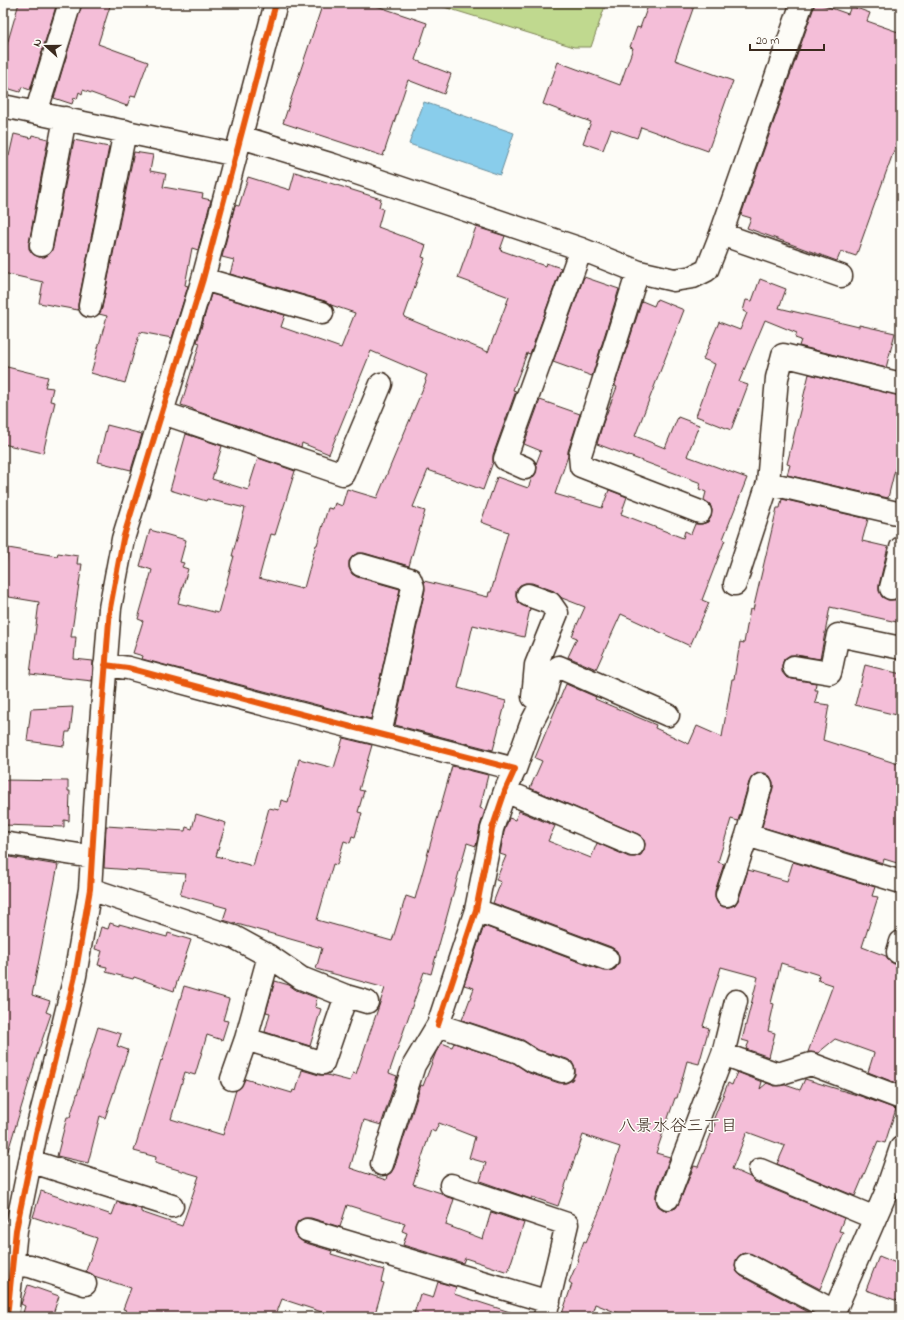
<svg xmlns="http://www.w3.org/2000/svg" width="904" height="1320" font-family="'Indie Flower','Klee One',sans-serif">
<rect width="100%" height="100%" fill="#fdfcf7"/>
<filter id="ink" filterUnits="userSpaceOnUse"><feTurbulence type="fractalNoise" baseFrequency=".025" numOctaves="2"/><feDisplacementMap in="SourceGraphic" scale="8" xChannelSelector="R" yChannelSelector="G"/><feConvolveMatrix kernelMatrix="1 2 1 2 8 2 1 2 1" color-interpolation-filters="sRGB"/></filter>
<g filter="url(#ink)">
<path fill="#c0d98f" stroke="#7e8256" d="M 431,3 L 606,3 L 591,47 L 574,47 Z"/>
<path fill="#89cdeb" stroke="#6a8c99" d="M 424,102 L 514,133 L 500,175 L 409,144 Z"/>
<path fill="#f4bed8" stroke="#3b2a1e" d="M 19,3 L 57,3 L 30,90 L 22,87 L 20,92 L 3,87 L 3,58 Z
M 82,3 L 111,3 L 98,44 L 148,62 L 135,97 L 131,96 L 127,106 L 83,90 L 82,94 L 79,92 L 77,99 L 74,98 L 72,104 L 54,98 Z
M 323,3 L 368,3 L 427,23 L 415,60 L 451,74 L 444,94 L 408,80 L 383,156 L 283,123 Z
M 649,3 L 695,3 L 675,60 L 733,81 L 708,151 L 641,127 L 637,138 L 611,129 L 603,150 L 583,143 L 591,122 L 543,104 L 558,62 L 620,85 L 633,48 L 630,47 L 637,27 L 640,28 Z
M 814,3 L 817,3 L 848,14 L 851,6 L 870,13 L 867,21 L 901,33 L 901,131 L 856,256 L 841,251 L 837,261 L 747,228 L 751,218 L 741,215 L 814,7 Z
M 14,134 L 31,138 L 32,135 L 48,139 L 29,243 L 29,249 L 33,254 L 39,257 L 45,257 L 50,253 L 53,247 L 74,140 L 109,147 L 78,304 L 78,310 L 39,303 L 43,282 L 3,273 L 3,154 L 9,156 Z
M 134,152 L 153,155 L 150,171 L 166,174 L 163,187 L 203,194 L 202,198 L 211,200 L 198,250 L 192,248 L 185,285 L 188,286 L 172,338 L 140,332 L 125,383 L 91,373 L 107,316 L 99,314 L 102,308 Z
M 295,172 L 381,199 L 379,207 L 383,209 L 378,227 L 426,245 L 422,257 L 425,258 L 404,317 L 488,352 L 509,297 L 458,278 L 476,227 L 505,236 L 500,250 L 545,266 L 546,263 L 561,268 L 530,354 L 527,353 L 513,390 L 516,391 L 493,455 L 493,462 L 483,490 L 428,470 L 413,507 L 425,511 L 409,566 L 364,553 L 358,553 L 353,556 L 349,561 L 349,568 L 352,574 L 357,577 L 400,589 L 371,719 L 142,659 L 143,656 L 133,653 L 143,621 L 138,619 L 152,570 L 140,566 L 150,530 L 186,540 L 180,562 L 184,563 L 182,567 L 188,569 L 178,603 L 218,613 L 234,556 L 232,556 L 245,508 L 207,499 L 206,501 L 170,490 L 186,434 L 222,446 L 212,479 L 248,490 L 258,458 L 295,471 L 275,535 L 271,534 L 259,578 L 302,589 L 303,588 L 304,588 L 316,545 L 317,545 L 328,508 L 333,509 L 335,503 L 342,506 L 347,489 L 377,498 L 426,381 L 425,380 L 427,375 L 371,351 L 329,454 L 302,443 L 301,447 L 193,410 L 193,409 L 181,405 L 200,343 L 197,342 L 211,294 L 285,315 L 281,327 L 341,348 L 355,313 L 331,305 L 325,301 L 230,274 L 234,260 L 222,257 L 235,205 L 239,206 L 248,177 L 290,190 Z
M 584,277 L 619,289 L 592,376 L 553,362 Z
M 760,279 L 786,289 L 779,308 L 859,327 L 859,325 L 895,333 L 886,368 L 799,346 L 801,340 L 795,338 L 797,333 L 765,320 L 739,382 L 748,385 L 731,430 L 696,416 L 715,364 L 703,359 L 719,322 L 740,330 L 747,313 L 743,311 L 746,300 L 752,301 Z
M 657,299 L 684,310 L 635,436 L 665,448 L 678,417 L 699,425 L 687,456 L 747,478 L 723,539 L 725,540 L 702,600 L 709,603 L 690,646 L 621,614 L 596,669 L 568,657 L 577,638 L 572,636 L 585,607 L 562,598 L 554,591 L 532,583 L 525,583 L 520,585 L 516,590 L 516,597 L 519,603 L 530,609 L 524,637 L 473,625 L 458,688 L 506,701 L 493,750 L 395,725 L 425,590 L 424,581 L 488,597 L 489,592 L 491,592 L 508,532 L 481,522 L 497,477 L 528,488 L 532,478 L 536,473 L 537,467 L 536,464 L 541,451 L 524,444 L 540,400 L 580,414 L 568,451 L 568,456 L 555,494 L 602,508 L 609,490 L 627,497 L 621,514 L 683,538 L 685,531 L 691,534 L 695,524 L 702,524 L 708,522 L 711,517 L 712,510 L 710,504 L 704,500 L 706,492 L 699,489 L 701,483 L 597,444 L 603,423 L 617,387 L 615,386 L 615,384 L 642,301 L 654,306 Z
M 3,366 L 48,377 L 45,387 L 53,388 L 50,401 L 55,402 L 43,453 L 3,444 Z
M 809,374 L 901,396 L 901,445 L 888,498 L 787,475 L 790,465 L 787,464 Z
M 107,425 L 142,434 L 131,470 L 98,462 Z
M 782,499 L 868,519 L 862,541 L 888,547 L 879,585 L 879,591 L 882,597 L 888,600 L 895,600 L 901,595 L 901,623 L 830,607 L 820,659 L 796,655 L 790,655 L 784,659 L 782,665 L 782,672 L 786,677 L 792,679 L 816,683 L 815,690 L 818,690 L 815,703 L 829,705 L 823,740 L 901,765 L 901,852 L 897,863 L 884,859 L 883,863 L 762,827 L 773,788 L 773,782 L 770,776 L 765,773 L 758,773 L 753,776 L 749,782 L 738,821 L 731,819 L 718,862 L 724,864 L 715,891 L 715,898 L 718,904 L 723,907 L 729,907 L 735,905 L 739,899 L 748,870 L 787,881 L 793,862 L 875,887 L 872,896 L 878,897 L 862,947 L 886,956 L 889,961 L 894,964 L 901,964 L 901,1085 L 868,1072 L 874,1053 L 835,1039 L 818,1053 L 808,1052 L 833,985 L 818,980 L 819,975 L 781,963 L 771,1003 L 774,1004 L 768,1031 L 775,1033 L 769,1057 L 746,1049 L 749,1042 L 742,1040 L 758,977 L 721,967 L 703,1026 L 709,1028 L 699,1064 L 687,1061 L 677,1098 L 675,1098 L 656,1153 L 670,1157 L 656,1194 L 656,1200 L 658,1206 L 664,1210 L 670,1210 L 676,1208 L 679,1203 L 694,1166 L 698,1167 L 715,1124 L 712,1123 L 728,1083 L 732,1085 L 737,1072 L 762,1082 L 760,1089 L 767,1083 L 774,1086 L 785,1085 L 800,1090 L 805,1079 L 860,1096 L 896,1109 L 885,1143 L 878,1141 L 855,1196 L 777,1164 L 785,1146 L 747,1132 L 732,1169 L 750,1177 L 755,1182 L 844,1218 L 839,1231 L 843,1232 L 820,1289 L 752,1254 L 746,1253 L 741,1254 L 736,1260 L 735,1266 L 737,1272 L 741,1276 L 810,1313 L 808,1317 L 628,1317 L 595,1304 L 591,1317 L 561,1317 L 572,1284 L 569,1282 L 578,1261 L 577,1260 L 584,1241 L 586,1242 L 601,1207 L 600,1207 L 620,1147 L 583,1135 L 558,1206 L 532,1197 L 531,1199 L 480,1181 L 486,1163 L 469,1158 L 475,1137 L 439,1123 L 435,1132 L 431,1130 L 413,1184 L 441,1193 L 447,1197 L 454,1199 L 446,1225 L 483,1239 L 491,1212 L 524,1223 L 508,1272 L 465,1258 L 463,1263 L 403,1245 L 407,1233 L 402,1231 L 405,1223 L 347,1205 L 340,1227 L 311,1218 L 304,1218 L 298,1221 L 295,1227 L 295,1233 L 298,1238 L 303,1242 L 332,1251 L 331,1254 L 384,1270 L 381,1282 L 384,1283 L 374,1317 L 337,1317 L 282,1299 L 275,1317 L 124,1317 L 126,1310 L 123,1309 L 131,1288 L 94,1276 L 86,1271 L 97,1238 L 33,1217 L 41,1191 L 112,1215 L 117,1202 L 141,1209 L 141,1212 L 182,1226 L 199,1176 L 155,1163 L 156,1157 L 134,1151 L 161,1060 L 162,1061 L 184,986 L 229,999 L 223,1020 L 228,1021 L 222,1040 L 207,1035 L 195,1075 L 185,1072 L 171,1119 L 223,1135 L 236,1090 L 240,1088 L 245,1079 L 292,1093 L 293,1090 L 296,1091 L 302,1070 L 319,1075 L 327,1075 L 350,1081 L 353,1073 L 356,1074 L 385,988 L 316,969 L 322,948 L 223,920 L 227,908 L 180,895 L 186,874 L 104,868 L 106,826 L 185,831 L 186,827 L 192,829 L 196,814 L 226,823 L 216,856 L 253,866 L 269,808 L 279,810 L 281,800 L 288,802 L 299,759 L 334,768 L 343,738 L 372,745 L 359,790 L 364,791 L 358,812 L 362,813 L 355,837 L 352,836 L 350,843 L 344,841 L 337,865 L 333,864 L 317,920 L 392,941 L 406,896 L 415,899 L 452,766 L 488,775 L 480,808 L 485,810 L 480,826 L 476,846 L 467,843 L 431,974 L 424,972 L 389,1073 L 397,1076 L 381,1125 L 364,1120 L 350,1168 L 386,1180 L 387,1175 L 391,1173 L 394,1168 L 421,1085 L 423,1086 L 436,1052 L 442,1043 L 452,1047 L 454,1043 L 514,1063 L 529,1073 L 559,1083 L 566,1083 L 572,1080 L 575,1075 L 575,1068 L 572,1062 L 567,1059 L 538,1050 L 523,1040 L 462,1020 L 474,988 L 464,985 L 484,926 L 603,971 L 609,971 L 615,969 L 619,963 L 619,957 L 617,951 L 611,947 L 493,903 L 501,882 L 496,880 L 506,856 L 500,854 L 504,832 L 509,818 L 515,820 L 519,811 L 555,826 L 548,841 L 591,858 L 597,843 L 629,857 L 635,857 L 641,855 L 644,850 L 645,844 L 643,838 L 638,834 L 530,788 L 542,761 L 535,758 L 566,684 L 596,697 L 595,699 L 656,725 L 655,728 L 689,744 L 697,726 L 722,737 L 732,679 L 734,679 L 740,642 L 744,643 L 750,609 L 753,610 L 777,508 L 780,508 Z
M 8,548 L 57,556 L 58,553 L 78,556 L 77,564 L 82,564 L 71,637 L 76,637 L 74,659 L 93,661 L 92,681 L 30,674 L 39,602 L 3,596 L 3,579 Z
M 865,665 L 901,674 L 901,716 L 855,705 Z
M 73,707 L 70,732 L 66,732 L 64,746 L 27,741 L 31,709 Z
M 3,780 L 68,781 L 68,791 L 70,791 L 69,821 L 64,820 L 64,827 L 3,825 Z
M 3,856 L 58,865 L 32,995 L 50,1001 L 46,1012 L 51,1014 L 39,1049 L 8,1151 L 3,1150 Z
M 110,923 L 119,926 L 119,924 L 167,937 L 168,933 L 191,940 L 174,991 L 134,977 L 133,979 L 106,972 L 107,967 L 98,965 L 102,951 L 95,949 L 101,927 L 108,929 Z
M 275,981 L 289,985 L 296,990 L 317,998 L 315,1007 L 321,1009 L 310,1046 L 265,1032 L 270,1013 L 266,1012 Z
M 98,1027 L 121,1034 L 117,1046 L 128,1050 L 105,1118 L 100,1116 L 88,1163 L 57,1156 L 67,1117 L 70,1117 Z
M 879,1256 L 901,1265 L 901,1302 L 866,1290 Z
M 438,1282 L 456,1287 L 454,1294 L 513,1313 L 512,1317 L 413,1317 L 420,1294 L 433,1298 Z
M 28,1285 L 59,1296 L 52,1317 L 35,1317 L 23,1313 L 25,1306 L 21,1304 Z"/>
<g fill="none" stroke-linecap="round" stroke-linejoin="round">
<g stroke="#3b2a1e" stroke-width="25">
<path id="minor" d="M 3,106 L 236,155
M 36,113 L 70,3
M 241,137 L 333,165 L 581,249 L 639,272 L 674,280 L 693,277 L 707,270 L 721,234 L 802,3
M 721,234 L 841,276
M 41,245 L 65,118
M 639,272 L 634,284 L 580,455 L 581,466 L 700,512
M 203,279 L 322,313
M 90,306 L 125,131
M 163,413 L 343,474 L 381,384
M 525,468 L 505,459 L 581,249
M 768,483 L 901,514
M 361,565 L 410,579 L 413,587 L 380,734
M 735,584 L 768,483 L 777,378 L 783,355 L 901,384
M 891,588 L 901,548
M 528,595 L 550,603 L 557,613 L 536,665 L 533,697
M 105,665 L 128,668 L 278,708 L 515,769 L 505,791 L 492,829 L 476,910 L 438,1025
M 794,667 L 830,673 L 838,635 L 901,648
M 515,769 L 532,722 L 544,699 L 550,674 L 559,667 L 668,715
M 505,791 L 633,845
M 747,835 L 761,785
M 3,843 L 92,857
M 90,889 L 234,937 L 269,956 L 301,978 L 346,996 L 367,1002
M 727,895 L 747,835 L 901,882
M 476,910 L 607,959
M 898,952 L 901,942
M 246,1039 L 269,956
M 723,1054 L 778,1074 L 811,1064 L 901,1098
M 232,1079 L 246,1039 L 323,1063 L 346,996
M 30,1161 L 172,1206
M 382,1164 L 414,1065 L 438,1025 L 519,1052 L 533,1061 L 563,1071
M 760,1170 L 875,1218
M 451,1185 L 567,1224 L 545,1316
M 668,1198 L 723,1054 L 736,1001
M 307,1230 L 549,1302
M 12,1264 L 30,1266 L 85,1284
M 747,1265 L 834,1311
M 7,1317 L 16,1230 L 36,1133 L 53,1067 L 75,976 L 90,889 L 97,776 L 110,608 L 123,539 L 203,279 L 276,3
M 832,1317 L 885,1195 L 901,1148"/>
</g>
<use href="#minor" stroke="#fdfcf7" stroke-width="22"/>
<g stroke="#fdfcf7" stroke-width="8">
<path id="cycleway" d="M 105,665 L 128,668 L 278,708 L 515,769 L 505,791 L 492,829 L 476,910 L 438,1025
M 7,1317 L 16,1230 L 36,1133 L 53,1067 L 75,976 L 90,889 L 97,776 L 110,608 L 123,539 L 203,279 L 276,3"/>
</g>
<use href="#cycleway" stroke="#e8590c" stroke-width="6"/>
</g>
</g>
<g text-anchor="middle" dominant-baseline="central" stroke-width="3" stroke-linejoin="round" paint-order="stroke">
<g font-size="17" fill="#3b2a1e" stroke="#fdfcf7">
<text x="678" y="1126">八景水谷三丁目</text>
</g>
</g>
<rect width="904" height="1320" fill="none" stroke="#fdfcf7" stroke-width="16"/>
<rect x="8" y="8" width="888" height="1304" fill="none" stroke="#3b2a1e" stroke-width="1.5" filter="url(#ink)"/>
<g transform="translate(46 46) rotate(291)" stroke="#fdfcf7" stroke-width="3" paint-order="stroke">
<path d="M0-3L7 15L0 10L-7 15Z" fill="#3b2a1e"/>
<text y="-6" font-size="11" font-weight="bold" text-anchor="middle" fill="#3b2a1e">N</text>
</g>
<path d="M750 44v6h74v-6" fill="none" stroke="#3b2a1e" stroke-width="2"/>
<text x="756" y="44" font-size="12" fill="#3b2a1e" stroke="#fdfcf7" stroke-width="3" paint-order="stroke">20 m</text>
</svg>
